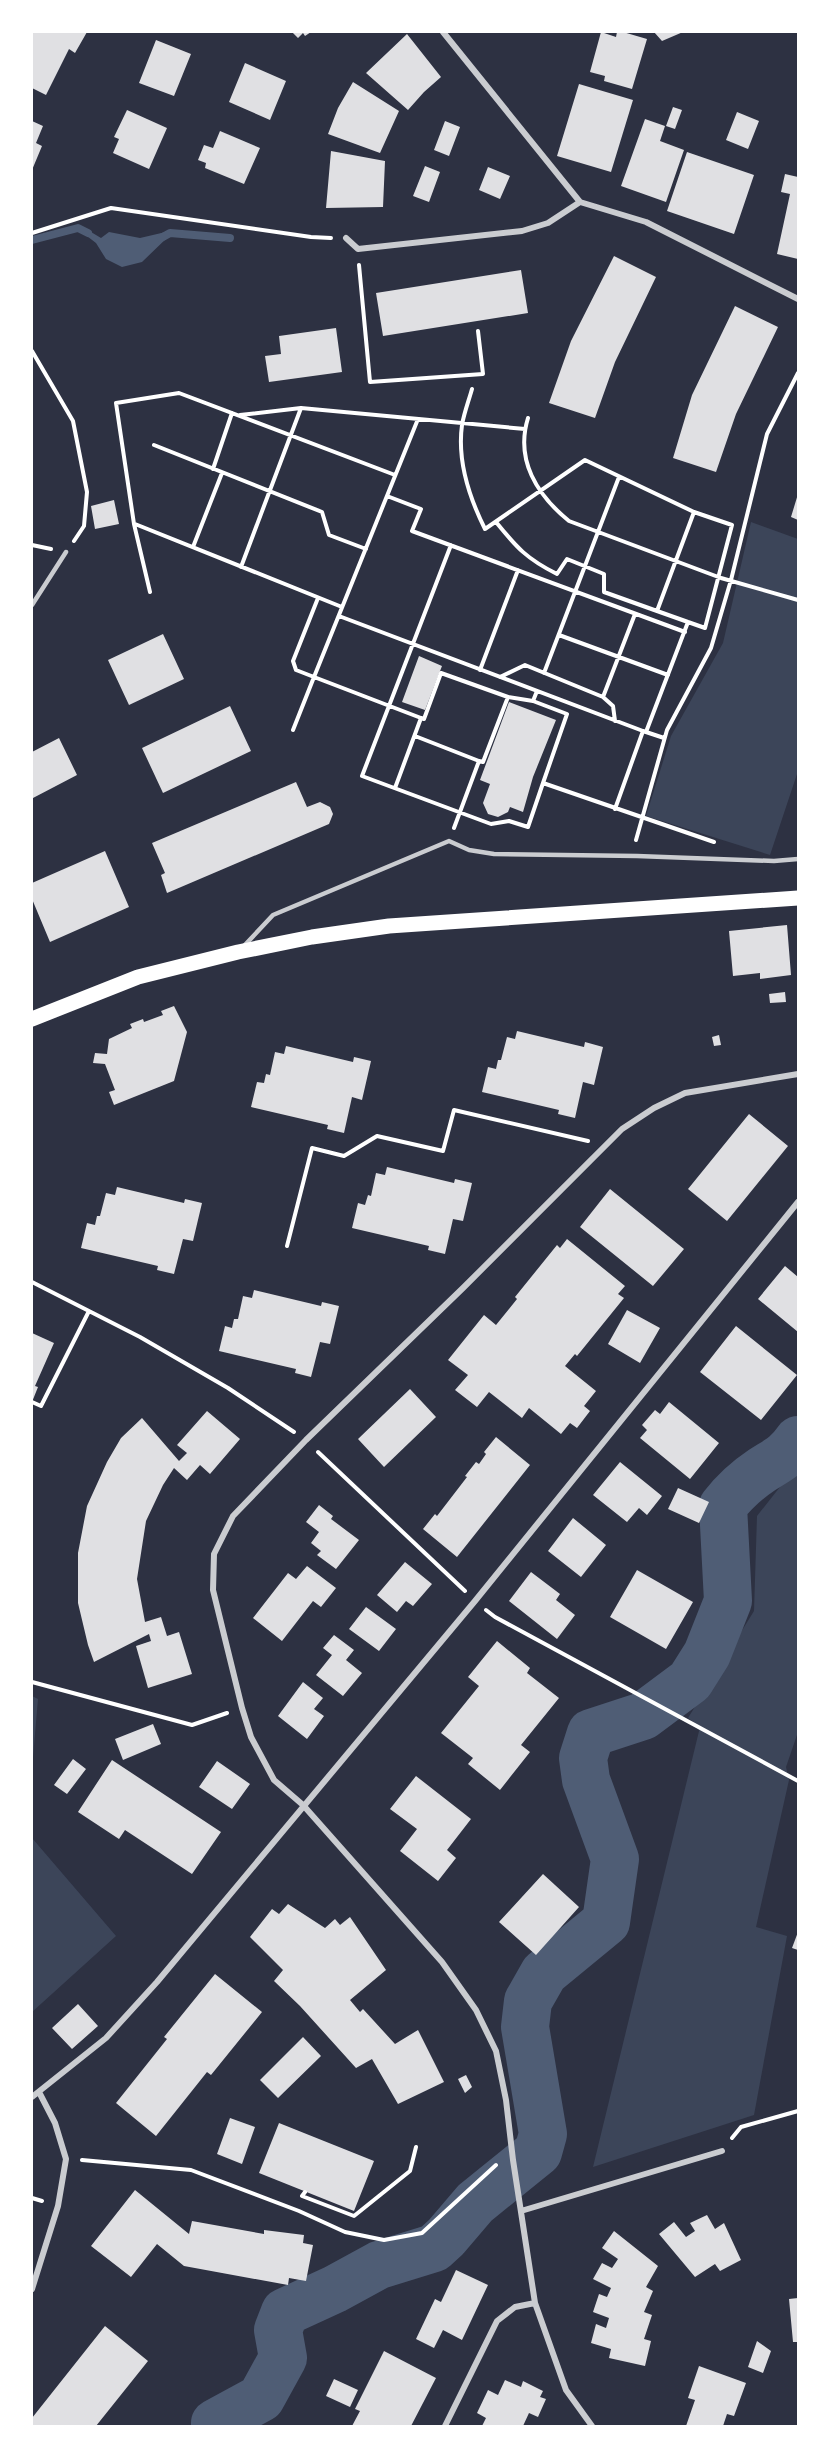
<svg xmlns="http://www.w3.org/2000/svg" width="830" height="2458" font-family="'Space Grotesk',sans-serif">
<rect width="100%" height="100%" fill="#2d3142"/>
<path fill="#3c4559" d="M 751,522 L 798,539 L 798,771 L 770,855 L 646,816 L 671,736 L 723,643 Z
M 798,1464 L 798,1732 L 786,1767 L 789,1780 L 756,1927 L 787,1936 L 754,2115 L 593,2167 L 700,1727 L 688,1718 L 754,1611 L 757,1516 Z
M 32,1696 L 38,1699 L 32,1769 Z
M 32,1838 L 116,1936 L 32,2012 Z"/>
<path fill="#4f5d75" d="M 81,226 L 101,238 L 109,232 L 140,238 L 170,231 L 171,234 L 142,262 L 122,267 L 106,259 L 96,243 L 79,230 Z"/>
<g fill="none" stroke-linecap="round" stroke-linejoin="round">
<path stroke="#4f5d75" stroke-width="8" d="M 161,238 L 170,233 L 230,238
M 32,240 L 78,228 L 88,233"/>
<path stroke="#4f5d75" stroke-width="48" d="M 215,2426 L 215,2423 L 261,2398 L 283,2358 L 278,2330 L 285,2312 L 335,2289 L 379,2265 L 434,2248 L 446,2237 L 475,2203 L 538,2152 L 543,2134 L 525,2027 L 528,2001 L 544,1973 L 606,1922 L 615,1859 L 586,1780 L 583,1758 L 591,1733 L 643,1716 L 690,1681 L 707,1654 L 728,1601 L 723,1506 C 734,1492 747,1480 762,1470 C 779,1459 786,1457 798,1440"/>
</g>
<path fill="#e0e0e3" d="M 32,32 L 87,32 L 75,53 L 69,49 L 46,95 L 32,88 Z
M 292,32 L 311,32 L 305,36 L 303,33 L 298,38 Z
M 601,32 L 616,37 L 617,32 L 623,32 L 647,39 L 632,89 L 604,81 L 605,76 L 590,72 Z
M 654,32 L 683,32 L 662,41 Z
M 407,34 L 441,77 L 424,92 L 408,110 L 366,73 Z
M 156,40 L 191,54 L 174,96 L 139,83 Z
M 245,63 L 286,81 L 270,120 L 229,102 Z
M 353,82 L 399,111 L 380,153 L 328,134 L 338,108 Z
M 579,84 L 633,100 L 611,172 L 557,156 Z
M 673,107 L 682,110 L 675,129 L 666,126 Z
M 127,110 L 167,128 L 149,169 L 113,153 L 119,139 L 114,137 Z
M 737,112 L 759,121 L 748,149 L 726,140 Z
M 645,119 L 665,126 L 660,141 L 684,150 L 666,202 L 621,186 Z
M 32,121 L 43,126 L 36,143 L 42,146 L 32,170 Z
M 445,121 L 460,127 L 449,156 L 434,150 Z
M 220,131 L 260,148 L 244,184 L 205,168 L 206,163 L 198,160 L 204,145 L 213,148 Z
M 331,151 L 385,161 L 383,207 L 326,208 Z
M 687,152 L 754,175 L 734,234 L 667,211 Z
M 425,166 L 440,172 L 429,202 L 413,196 Z
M 488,167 L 510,176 L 500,199 L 479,190 Z
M 785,174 L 798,177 L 798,259 L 777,254 L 790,194 L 781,192 Z
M 614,256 L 656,277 L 615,362 L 595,418 L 549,403 L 571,341 Z
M 521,270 L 528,313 L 383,336 L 376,293 Z
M 735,306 L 778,327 L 736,414 L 716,472 L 673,458 L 692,395 Z
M 336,328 L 342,372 L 269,382 L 265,356 L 281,354 L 279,336 Z
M 798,494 L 798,520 L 791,517 Z
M 114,500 L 119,524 L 95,529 L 91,506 Z
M 163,634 L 184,679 L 129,705 L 108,660 Z
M 419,656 L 442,666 L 425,710 L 402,702 Z
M 509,702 L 556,720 L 533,777 L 523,812 L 510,807 L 508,812 L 498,817 L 488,814 L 483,803 L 490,784 L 480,780 Z
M 230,706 L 251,751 L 163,793 L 142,748 Z
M 59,738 L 77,775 L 33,798 L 32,752 Z
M 296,782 L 307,807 L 320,802 L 330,807 L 333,814 L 329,824 L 167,893 L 161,875 L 165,873 L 152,843 Z
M 105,851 L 129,907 L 50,942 L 32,899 L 32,883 Z
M 787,925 L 791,975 L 760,979 L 760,973 L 733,976 L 729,931 Z
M 785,992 L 786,1002 L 770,1003 L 769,994 Z
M 174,1006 L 187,1032 L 174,1081 L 114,1105 L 109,1092 L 115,1090 L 105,1064 L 93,1063 L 95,1053 L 107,1054 L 109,1039 L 132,1028 L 130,1024 L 143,1019 L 144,1022 L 163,1015 L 161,1011 Z
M 517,1031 L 584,1047 L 585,1042 L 603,1047 L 594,1085 L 583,1082 L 575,1118 L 558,1114 L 559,1110 L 482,1092 L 488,1067 L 496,1069 L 498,1060 L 501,1060 L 507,1037 L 515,1039 Z
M 719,1035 L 721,1045 L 714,1046 L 712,1037 Z
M 286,1046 L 353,1062 L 354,1057 L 371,1061 L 362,1100 L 352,1097 L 344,1133 L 327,1129 L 328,1125 L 251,1107 L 257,1082 L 264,1083 L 266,1074 L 270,1075 L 275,1052 L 284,1054 Z
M 749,1114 L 788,1146 L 727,1221 L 688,1189 Z
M 387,1167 L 454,1183 L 455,1179 L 472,1183 L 463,1221 L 453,1219 L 445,1254 L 428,1250 L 429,1246 L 352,1228 L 358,1203 L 365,1205 L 368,1195 L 371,1196 L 376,1173 L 385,1175 Z
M 117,1187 L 184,1203 L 185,1199 L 202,1203 L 193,1241 L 183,1239 L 174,1274 L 157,1270 L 158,1266 L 81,1248 L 87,1223 L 95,1225 L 97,1216 L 100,1216 L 106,1193 L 115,1195 Z
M 610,1189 L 684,1249 L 653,1286 L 580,1227 Z
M 567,1239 L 625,1286 L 618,1294 L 624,1298 L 577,1356 L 575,1354 L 565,1366 L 596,1391 L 584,1406 L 590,1411 L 577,1428 L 570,1423 L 561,1434 L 529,1408 L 522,1418 L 489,1392 L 477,1407 L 455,1390 L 468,1375 L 448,1360 L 484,1315 L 496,1325 L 517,1299 L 515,1297 L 557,1245 L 560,1248 Z
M 785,1266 L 798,1277 L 798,1332 L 758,1299 Z
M 254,1290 L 321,1306 L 322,1302 L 339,1306 L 330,1344 L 320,1342 L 311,1377 L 295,1373 L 296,1369 L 219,1351 L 225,1326 L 232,1328 L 234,1319 L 238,1319 L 243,1296 L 252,1298 Z
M 627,1310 L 660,1328 L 640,1363 L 608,1344 Z
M 736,1326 L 797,1375 L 761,1420 L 700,1372 Z
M 32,1333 L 54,1343 L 35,1386 L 38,1387 L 32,1402 Z
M 410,1389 L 436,1417 L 384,1467 L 358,1439 Z
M 669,1402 L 719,1443 L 690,1479 L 640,1438 L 647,1430 L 642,1425 L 655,1410 L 660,1414 Z
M 207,1411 L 240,1439 L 210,1474 L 200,1465 L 187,1480 L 174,1468 L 163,1485 L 146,1521 L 137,1579 L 145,1622 L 161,1617 L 167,1636 L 179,1632 L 192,1674 L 148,1688 L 136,1646 L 151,1641 L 149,1634 L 94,1662 L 88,1645 L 78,1603 L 78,1553 L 87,1506 L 107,1462 L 121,1438 L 142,1418 L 179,1461 L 187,1453 L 177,1445 Z
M 496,1437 L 530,1465 L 457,1557 L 423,1529 L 435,1514 L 437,1516 L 467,1477 L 465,1476 L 476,1462 L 479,1464 L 486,1454 L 484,1452 Z
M 620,1462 L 662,1496 L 647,1515 L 639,1508 L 627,1522 L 593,1495 Z
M 678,1488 L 709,1502 L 699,1523 L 668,1509 Z
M 319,1505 L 333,1516 L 331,1519 L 359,1540 L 336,1569 L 317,1555 L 321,1551 L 311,1543 L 319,1532 L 306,1522 Z
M 573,1518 L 606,1545 L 581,1577 L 548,1551 Z
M 405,1562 L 432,1584 L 413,1606 L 406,1601 L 397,1612 L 377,1595 Z
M 307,1566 L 336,1588 L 321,1607 L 313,1601 L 282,1641 L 253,1618 L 288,1573 L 296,1579 Z
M 637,1570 L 693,1602 L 666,1649 L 610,1617 Z
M 531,1572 L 560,1594 L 556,1600 L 575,1615 L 557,1639 L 509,1601 Z
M 366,1607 L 396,1629 L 379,1651 L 349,1629 Z
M 334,1635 L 354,1650 L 346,1660 L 362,1673 L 343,1696 L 316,1675 L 332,1655 L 323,1648 Z
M 497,1641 L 530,1668 L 527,1673 L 559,1698 L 521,1745 L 530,1752 L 500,1790 L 468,1764 L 473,1758 L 441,1733 L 479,1686 L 468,1677 Z
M 303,1682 L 323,1698 L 314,1709 L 324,1716 L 307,1739 L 278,1716 Z
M 153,1724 L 161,1744 L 123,1760 L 115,1739 Z
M 73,1759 L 86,1769 L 67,1794 L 54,1785 Z
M 112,1760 L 221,1832 L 192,1874 L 125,1830 L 119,1839 L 78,1812 Z
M 217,1761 L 250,1784 L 232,1809 L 199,1787 Z
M 416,1776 L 471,1819 L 447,1850 L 456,1858 L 438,1881 L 400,1851 L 417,1829 L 390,1809 Z
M 543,1874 L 579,1907 L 536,1955 L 499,1922 Z
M 288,1904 L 325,1928 L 335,1919 L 340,1925 L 350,1917 L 386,1970 L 350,2000 L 360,2012 L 363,2009 L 395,2044 L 418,2030 L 444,2082 L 398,2104 L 372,2059 L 356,2068 L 300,2006 L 274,1981 L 283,1970 L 250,1937 L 272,1909 L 279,1914 Z
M 798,1932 L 798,1950 L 792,1948 Z
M 215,1974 L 262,2012 L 211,2075 L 207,2072 L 156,2136 L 116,2103 L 167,2039 L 164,2037 Z
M 78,2004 L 98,2026 L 72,2049 L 52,2028 Z
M 303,2037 L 321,2056 L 278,2098 L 260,2080 Z
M 466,2075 L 472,2087 L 465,2093 L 458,2079 Z
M 230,2118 L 255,2127 L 242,2164 L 217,2154 Z
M 279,2123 L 374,2161 L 354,2211 L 259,2173 Z
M 135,2190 L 189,2234 L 192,2221 L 264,2234 L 264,2230 L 304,2235 L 303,2243 L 313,2245 L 306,2281 L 289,2278 L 288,2285 L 184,2266 L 157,2244 L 131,2277 L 91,2246 Z
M 707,2215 L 715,2229 L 724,2223 L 741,2260 L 720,2271 L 715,2264 L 695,2277 L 659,2234 L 674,2222 L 686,2237 L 695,2231 L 690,2223 Z
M 614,2231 L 658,2266 L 646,2287 L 653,2291 L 644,2312 L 652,2315 L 644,2339 L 651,2341 L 645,2366 L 609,2358 L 611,2349 L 591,2343 L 596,2324 L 606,2328 L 609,2318 L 593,2312 L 599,2294 L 607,2297 L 611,2288 L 593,2279 L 602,2263 L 612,2268 L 618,2259 L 602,2248 Z
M 456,2270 L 488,2285 L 462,2340 L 443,2330 L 434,2348 L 416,2339 L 435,2299 L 441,2302 Z
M 798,2298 L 798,2342 L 793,2342 L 789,2299 Z
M 105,2326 L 148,2361 L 96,2426 L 32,2426 L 32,2418 Z
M 757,2341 L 771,2351 L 763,2373 L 748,2367 Z
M 384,2351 L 436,2378 L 411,2426 L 352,2426 L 360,2411 L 355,2409 Z
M 699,2366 L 746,2383 L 734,2416 L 727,2414 L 723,2426 L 686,2426 L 695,2400 L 688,2398 Z
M 334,2379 L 358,2390 L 350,2407 L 326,2396 Z
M 505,2380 L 521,2387 L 523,2381 L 543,2391 L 540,2397 L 546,2399 L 538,2417 L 529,2413 L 523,2426 L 482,2426 L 486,2418 L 477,2413 L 488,2390 L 498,2395 Z"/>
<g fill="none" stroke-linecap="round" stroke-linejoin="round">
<path stroke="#fff" stroke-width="4" d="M 32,233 L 111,208 L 311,237 L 331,238
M 359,265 L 370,382 L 483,374 L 478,331
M 32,351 L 73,421 L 87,492 L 84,526 L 74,541
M 472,389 C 469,400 464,413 462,425 C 457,461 469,497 485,529 L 585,460 L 694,512 L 732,525 L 705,628 L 688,622
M 240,415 L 301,408
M 528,418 C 515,460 537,495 569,521 L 721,578 L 798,600
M 418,419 L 314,677 L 421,718
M 154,445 L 322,512 L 329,535 L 366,549
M 213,469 L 232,413
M 387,496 L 421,509 L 412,531 L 685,632
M 496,522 C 517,548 527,559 557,574 L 567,559 L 604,574 L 604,592 L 657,611
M 135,524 L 342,607
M 32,545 L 51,549
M 451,545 L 362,776 L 491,824 L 509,821 L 528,827 L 543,783
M 193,547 L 222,473
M 241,567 L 301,408 L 525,429
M 150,592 L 134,524 L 116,403 L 179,393 L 395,475
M 339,616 L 643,731 L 615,809
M 559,635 L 668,675
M 480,670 L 518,570
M 544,673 L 619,477
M 500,677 L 525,665 L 603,697 L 613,706 L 615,721
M 603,697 L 635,614
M 533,701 L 567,714 L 543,783 L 714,842
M 293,730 L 314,677 L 296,670 L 293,661 L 318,598
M 643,731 L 646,732 L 688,622 L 657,611 L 694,512
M 646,732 L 664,738
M 415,736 L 479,761
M 395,788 L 421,718 L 424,719 L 441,673 L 508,697
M 454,828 L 479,761 L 483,762 L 508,697 L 533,701 L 537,691
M 636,840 L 667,730 L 711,648 L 731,580 L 767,434 L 798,373
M 287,1246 L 312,1148 L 344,1156 L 377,1136 L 443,1151 L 454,1110 L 588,1141
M 32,1282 L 140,1337 L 228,1388 L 294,1432
M 32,1402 L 41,1406 L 89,1311
M 318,1452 L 465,1591
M 486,1610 L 495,1617 L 798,1781
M 32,1682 L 192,1725 L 227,1713
M 732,2138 L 741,2127 L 798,2111
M 82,2160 L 191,2170 L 299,2211 L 345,2232 L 384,2240 L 422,2233 L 496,2165
M 305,2192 L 302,2196 L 354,2216 L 410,2171 L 416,2147
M 32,2198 L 42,2201"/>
<path stroke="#caccd0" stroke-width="4.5" d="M 32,605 L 66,552
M 244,946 L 273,915 L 449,841 L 469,850 L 494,854 L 637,856 L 774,861 L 798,859"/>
<path stroke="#caccd0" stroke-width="6" d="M 443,32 L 580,202 L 646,222 L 798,299
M 346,238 L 358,249 L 522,231 L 548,223 L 580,202
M 32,2097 L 106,2038 L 157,1982 L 475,1601 L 798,1202
M 521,2211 L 722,2151
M 32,2289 L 58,2206 L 66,2159 L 55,2123 L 39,2092
M 445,2426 L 497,2321 L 515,2307 L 535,2303
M 592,2426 L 566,2390 L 535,2303 L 513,2160 L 506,2100 L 496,2051 L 476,2010 L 442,1962 L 303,1805 L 274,1780 L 251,1737 L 242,1708 L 213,1590 L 214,1554 L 233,1516 L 306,1440 L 463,1288 L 622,1129 L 654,1108 L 685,1093 L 798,1074"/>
<path stroke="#fff" stroke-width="15" d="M 32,1019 L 138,977 L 238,952 L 312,937 L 389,926 L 798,898"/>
</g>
<rect width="830" height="2458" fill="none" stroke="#ffffff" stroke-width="66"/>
</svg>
